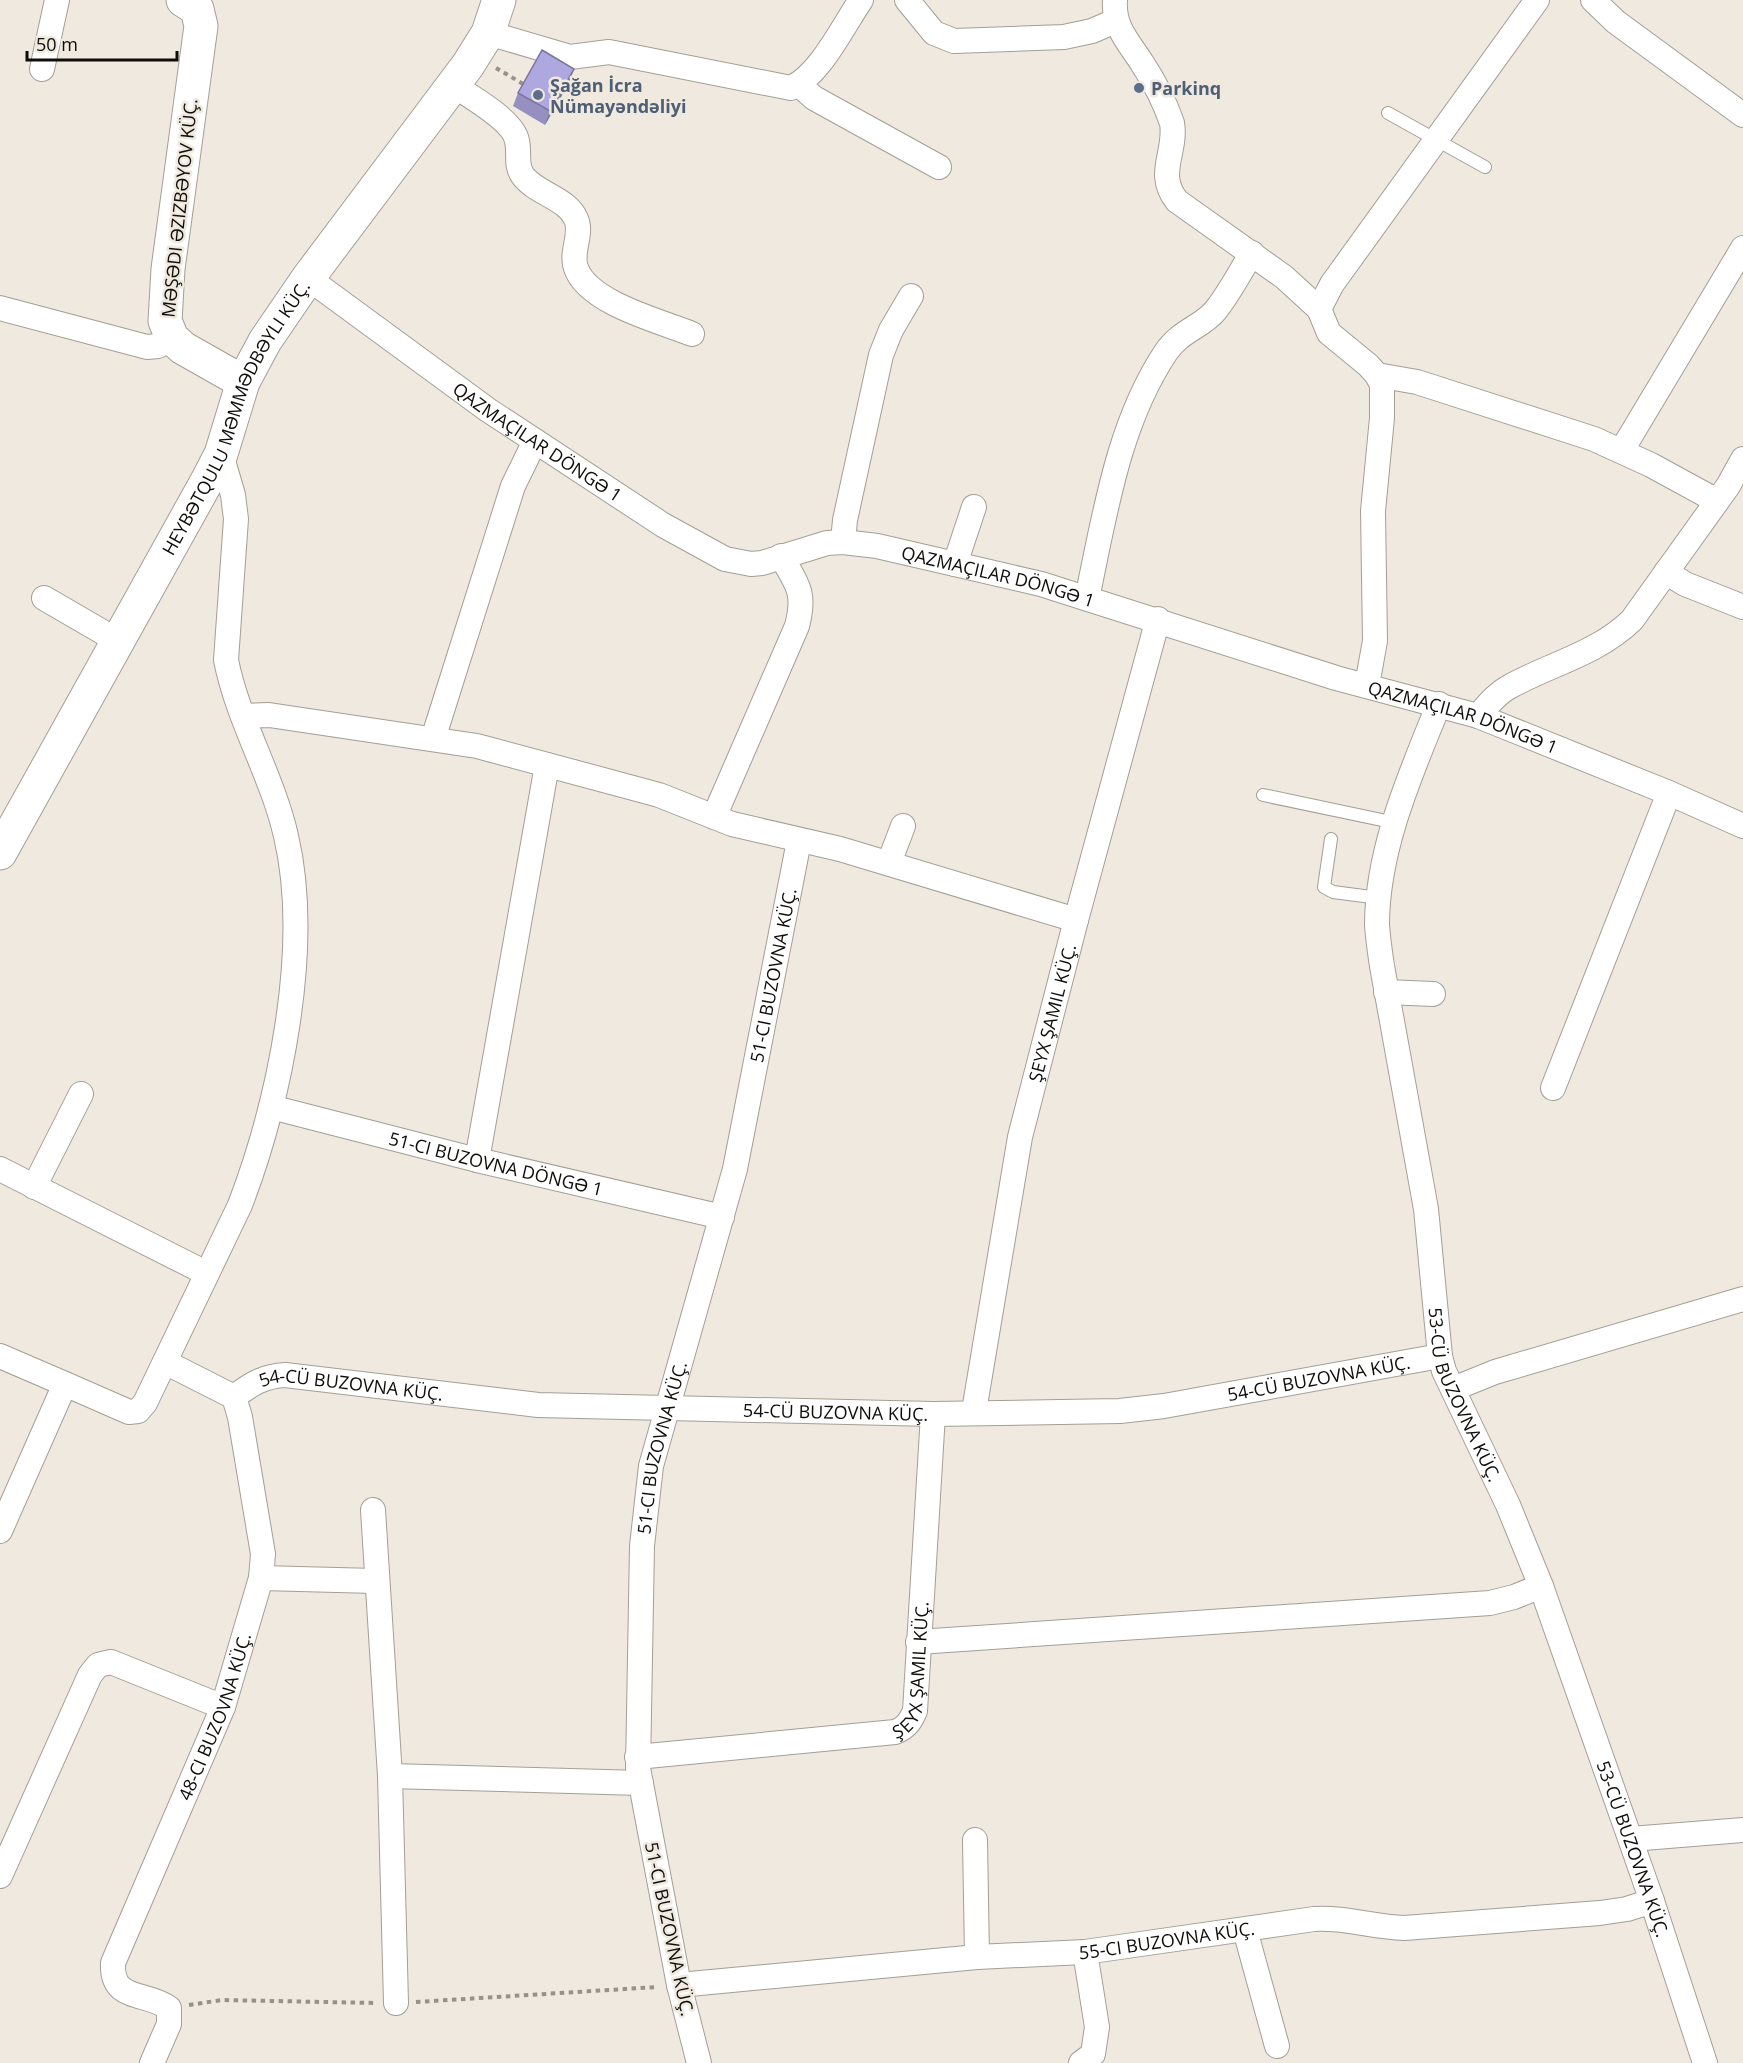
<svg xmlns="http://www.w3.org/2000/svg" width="1743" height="2063" font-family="'Open Sans',sans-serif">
<rect width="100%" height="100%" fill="#f0e9df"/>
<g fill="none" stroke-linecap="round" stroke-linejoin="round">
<g stroke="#a59e95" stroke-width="14">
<path id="lane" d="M 1388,113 L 1485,167
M 1263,795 L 1396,823
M 1331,839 L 1324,887 L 1333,892 L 1379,898"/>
</g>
<g stroke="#a59e95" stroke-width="26">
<g id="street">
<path d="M 907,0 L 934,33 L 954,41 L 1064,37 L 1092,31 L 1115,21"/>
<path d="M 1115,0 C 1113,27 1128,41 1142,63 C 1154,81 1165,103 1172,123 C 1177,152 1155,174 1177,201 L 1284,277 L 1319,309 L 1329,333 L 1368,365 L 1377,375 L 1382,385 L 1382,418 L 1373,511 L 1375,641 L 1367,685"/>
<path d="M 1593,0 L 1616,22 L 1743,115"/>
<path d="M 488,33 L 570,57 L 609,52 L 791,88 C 820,75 843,26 861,0"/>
<path d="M 42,69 L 57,0"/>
<path d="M 798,84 L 814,98 L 939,167"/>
<path d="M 453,85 C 470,96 514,121 517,141 C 520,154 515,165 523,176 C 537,194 567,198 576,219 C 583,234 570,252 576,268 C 588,303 660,321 692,334"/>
<path id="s1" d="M 308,278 L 488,410 L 663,525 L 725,559 L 751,564 L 762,563 L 827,543 L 843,542 L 877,546 L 1041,584 L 1336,678 L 1478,716 L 1669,793 L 1743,826"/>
<path d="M 0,308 L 147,347 L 158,346 L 172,338"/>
<path d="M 1319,309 L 1332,284 L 1537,0"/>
<path d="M 1377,375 L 1417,382 L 1594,439 L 1651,465 L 1717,501"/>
<path d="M 1622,450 L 1743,248"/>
<path d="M 843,542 L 845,520 L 881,355 L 891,330 L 911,296"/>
<path d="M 955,564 L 974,507"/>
<path d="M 1666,572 L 1685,584 L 1743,607"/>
<path d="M 44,598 L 118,641"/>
<path d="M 1087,598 C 1105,514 1118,424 1166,352 C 1181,330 1202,327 1215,311 C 1229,294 1240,272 1252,253"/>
<path id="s2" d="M 1439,704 C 1411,773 1377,849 1377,925 C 1378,938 1380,953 1382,966 L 1426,1209 L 1440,1356 L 1444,1371 L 1508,1505 L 1541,1586 L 1652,1901 L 1705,2063"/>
<path d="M 243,716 L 269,715 L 477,746 L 659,795 L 732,824 L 840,849 L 1076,920"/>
<path d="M 1478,716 C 1487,706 1496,694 1509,687 C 1550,664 1597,654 1632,620 L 1728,486 L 1743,459"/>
<path d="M 433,739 L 513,486 L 535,441"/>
<path d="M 714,817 L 797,626 C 806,592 797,584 781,556"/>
<path d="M 889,863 L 903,826"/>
<path d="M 1386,992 L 1433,994"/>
<path d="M 1553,1088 L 1669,793"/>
<path id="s3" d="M 271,1107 L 477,1160 L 722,1217"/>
<path d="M 477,1160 L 547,765"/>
<path d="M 0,1169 L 206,1273"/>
<path d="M 34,1187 L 81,1094"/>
<path d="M 0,1356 L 65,1384"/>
<path d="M 1453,1389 L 1495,1372 L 1743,1299"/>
<path id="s4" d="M 234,1397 C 251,1384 264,1376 285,1375 L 538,1405 L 933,1414 L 1120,1411 L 1164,1406 L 1440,1356"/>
<path id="s5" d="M 974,1411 L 1020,1137 L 1076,920 L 1158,619"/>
<path d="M 373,1510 L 390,1776 L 396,2003"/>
<path d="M 0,1531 L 65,1384 L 129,1412 L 138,1411 L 145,1403 L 240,1205 C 280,1100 312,947 286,836 C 272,775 238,721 226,660 L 236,519 L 233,495 L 221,454"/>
<path d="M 261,1578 L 375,1581"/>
<path d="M 918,1642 L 1490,1603 L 1514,1597 L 1541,1586"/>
<path id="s6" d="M 637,1757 L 895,1732 C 906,1728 910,1722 915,1711 L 933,1414"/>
<path d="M 390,1776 L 641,1783"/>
<path d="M 1631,1839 L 1743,1830"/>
<path d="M 975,1840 L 977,1957"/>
<path d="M 0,1876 L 90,1675 L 98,1665 L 111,1662 L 223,1707"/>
<path d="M 1245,1930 L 1277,2046"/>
<path id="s7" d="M 679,1985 L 977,1957 L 1085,1952 L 1314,1919 C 1345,1917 1373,1927 1404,1928 L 1600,1913 L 1627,1909 L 1652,1901"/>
<path id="s8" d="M 152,2063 L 169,2024 L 169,2008 C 145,1991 111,2002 113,1963 L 223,1707 L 261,1578 L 263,1554 L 240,1417 L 234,1397 L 165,1362"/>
<path id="s9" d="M 699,2063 L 679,1985 L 638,1768 L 642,1546 L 651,1466 L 735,1169 L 799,841"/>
<path d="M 1081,2063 L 1093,2054 L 1097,2027 L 1085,1952"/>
</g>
</g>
<g stroke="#a59e95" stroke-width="35">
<g id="secondary">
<path d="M 183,0 L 197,9 L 201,26 L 168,269 L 165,321 L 172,338 L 183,348 L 243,382"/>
<path id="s10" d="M 0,853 L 207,481 L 221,454 L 243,382 L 265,341 L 308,278 L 468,65 L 488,33 L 499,0"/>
</g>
</g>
<path stroke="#969189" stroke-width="4" stroke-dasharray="4.5 4.5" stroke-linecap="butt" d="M 496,68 L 525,85
M 416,2002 L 657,1987
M 189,2005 L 222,2000 L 376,2003"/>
<use href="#lane" stroke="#fff" stroke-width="12"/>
<use href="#street" stroke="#fff" stroke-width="24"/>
<use href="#secondary" stroke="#fff" stroke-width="33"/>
</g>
<path fill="#9690c1" d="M 569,83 L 545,125 L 513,106 L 518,93 Z"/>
<path fill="#7a759d" d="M 574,69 L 569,83 L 545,125 L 550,111 Z"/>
<path fill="#afa7e0" stroke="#7a759d" stroke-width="1.5" d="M 542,50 L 574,69 L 550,111 L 518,93 Z"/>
<g fill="#5c6f8a" stroke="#f0e9df" stroke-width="2">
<circle cx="1139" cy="88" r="6"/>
<circle cx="538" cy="95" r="6"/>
</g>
<g text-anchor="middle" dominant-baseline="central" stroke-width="5" stroke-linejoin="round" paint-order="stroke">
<g font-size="18" font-weight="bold" fill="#4e5e75" stroke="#f0e9df" text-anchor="start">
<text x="550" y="85">Şağan İcra<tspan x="550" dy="21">Nümayəndəliyi</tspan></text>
<text x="1151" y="88">Parkinq</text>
</g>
<g font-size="18" fill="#0f0d0a" stroke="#f0e9df">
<text transform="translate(179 208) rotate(-84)">MƏŞƏDI ƏZIZBƏYOV KÜÇ.</text>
<text stroke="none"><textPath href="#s10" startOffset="496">HEYBƏTQULU MƏMMƏDBƏYLI KÜÇ.</textPath></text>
<text stroke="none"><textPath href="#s1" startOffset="282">QAZMAÇILAR DÖNGƏ 1</textPath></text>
<text stroke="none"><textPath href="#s1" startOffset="784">QAZMAÇILAR DÖNGƏ 1</textPath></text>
<text stroke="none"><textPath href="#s1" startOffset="1270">QAZMAÇILAR DÖNGƏ 1</textPath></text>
<text stroke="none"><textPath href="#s9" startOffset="1110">51-CI BUZOVNA KÜÇ.</textPath></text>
<text stroke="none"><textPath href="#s5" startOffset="406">ŞEYX ŞAMIL KÜÇ.</textPath></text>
<text stroke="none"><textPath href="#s3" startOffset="232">51-CI BUZOVNA DÖNGƏ 1</textPath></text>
<text stroke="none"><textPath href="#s4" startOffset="1095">54-CÜ BUZOVNA KÜÇ.</textPath></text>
<text stroke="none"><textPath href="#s4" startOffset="123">54-CÜ BUZOVNA KÜÇ.</textPath></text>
<text stroke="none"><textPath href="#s2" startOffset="711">53-CÜ BUZOVNA KÜÇ.</textPath></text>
<text stroke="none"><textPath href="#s4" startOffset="609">54-CÜ BUZOVNA KÜÇ.</textPath></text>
<text stroke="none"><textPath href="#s9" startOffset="624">51-CI BUZOVNA KÜÇ.</textPath></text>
<text stroke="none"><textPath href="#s6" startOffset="328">ŞEYX ŞAMIL KÜÇ.</textPath></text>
<text stroke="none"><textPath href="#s8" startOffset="405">48-CI BUZOVNA KÜÇ.</textPath></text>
<text stroke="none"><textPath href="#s2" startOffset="1197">53-CÜ BUZOVNA KÜÇ.</textPath></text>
<text transform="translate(670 1929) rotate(78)">51-CI BUZOVNA KÜÇ.</text>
<text stroke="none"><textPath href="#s7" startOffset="490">55-CI BUZOVNA KÜÇ.</textPath></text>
</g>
</g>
<path d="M27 51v9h150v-9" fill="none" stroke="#0f0d0a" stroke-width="3"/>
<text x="36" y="51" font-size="18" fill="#0f0d0a" stroke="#f0e9df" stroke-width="4.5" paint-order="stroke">50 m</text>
</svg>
